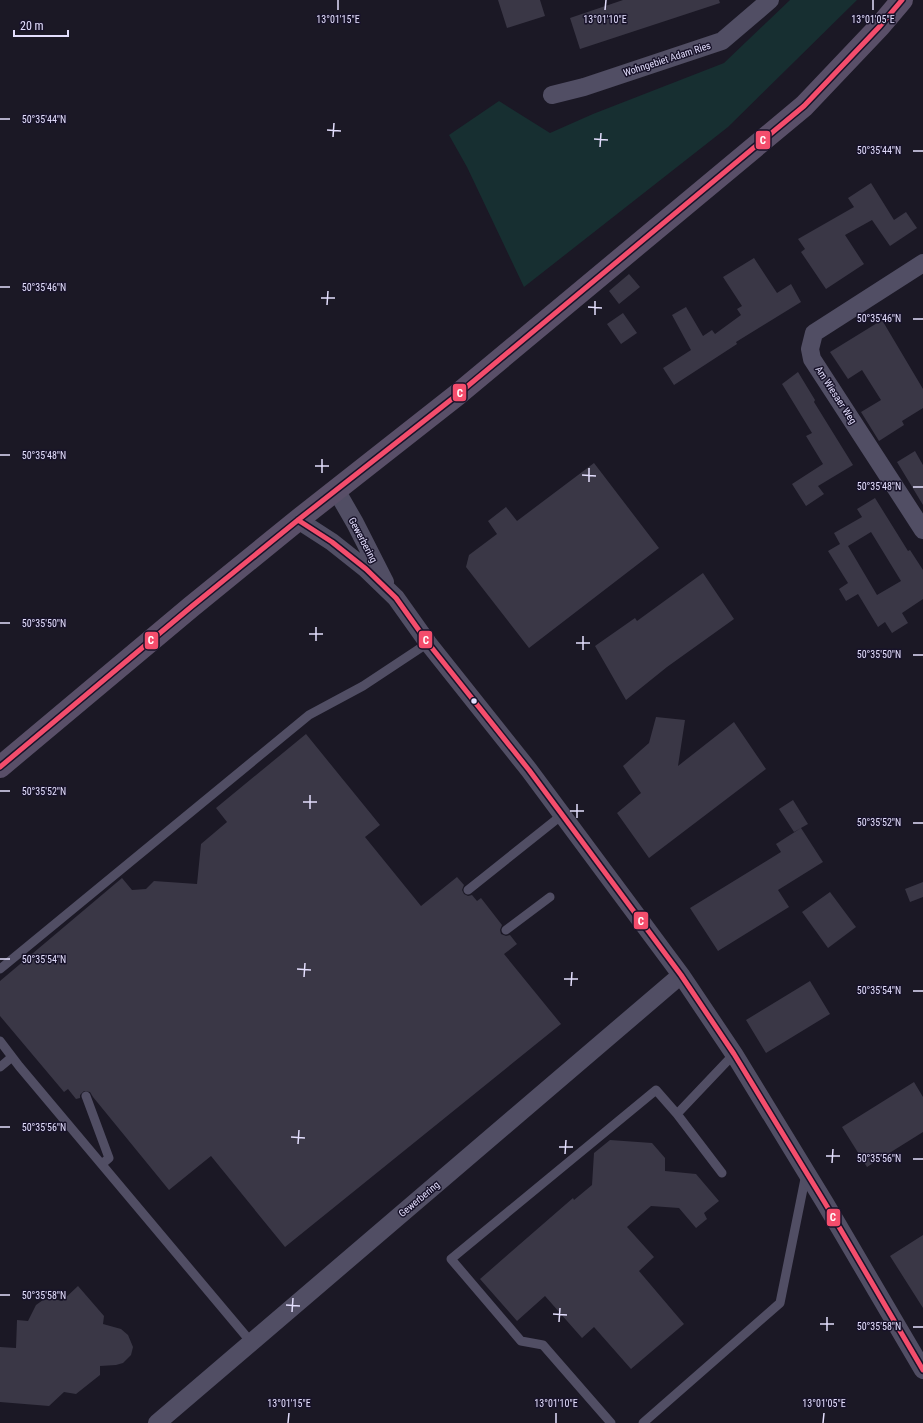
<svg xmlns="http://www.w3.org/2000/svg" width="923" height="1423" font-family="'Roboto Condensed',sans-serif">
<rect width="100%" height="100%" fill="#1b1825"/>
<path fill="#172f31" d="M 790,0 L 857,0 L 728,127 L 524,287 L 467,167 L 449,135 L 499,101 L 550,133 L 593,114 L 724,63 Z"/>
<path fill="#3a3746" fill-rule="evenodd" d="M 498,0 L 540,0 L 545,16 L 507,28 Z
M 623,0 L 719,0 L 720,3 L 580,49 L 570,18 Z
M 871,183 L 894,220 L 906,212 L 917,228 L 890,246 L 872,220 L 845,235 L 864,264 L 826,289 L 801,252 L 805,249 L 798,239 L 854,207 L 848,198 Z
M 754,258 L 777,293 L 791,284 L 801,302 L 736,342 L 737,344 L 674,385 L 663,368 L 691,350 L 672,315 L 686,307 L 703,336 L 712,330 L 715,334 L 741,315 L 737,309 L 742,306 L 723,277 Z
M 629,274 L 640,287 L 619,304 L 609,291 Z
M 623,313 L 637,333 L 621,344 L 607,324 Z
M 882,320 L 923,389 L 923,408 L 902,421 L 904,425 L 879,441 L 861,412 L 881,400 L 862,370 L 848,379 L 830,352 Z
M 798,372 L 815,400 L 814,402 L 853,465 L 818,486 L 824,494 L 806,506 L 792,484 L 823,464 L 806,436 L 812,433 L 782,384 Z
M 915,451 L 923,465 L 923,505 L 897,462 Z
M 594,463 L 659,548 L 529,648 L 466,567 L 469,555 L 497,534 L 488,521 L 506,507 L 517,521 Z
M 875,498 L 908,551 L 910,550 L 923,570 L 923,599 L 902,613 L 908,623 L 892,633 L 885,622 L 878,627 L 858,594 L 846,601 L 839,589 L 848,583 L 828,551 L 840,544 L 834,533 L 862,517 L 857,509 ZM 871,532 L 901,581 L 877,595 L 848,546 Z
M 703,573 L 734,619 L 667,667 L 626,700 L 595,646 L 635,618 L 637,621 Z
M 656,717 L 685,720 L 678,766 L 734,722 L 766,769 L 649,858 L 617,813 L 641,793 L 623,766 L 649,743 Z
M 306,734 L 380,825 L 365,837 L 421,906 L 457,877 L 464,885 L 462,890 L 464,894 L 468,896 L 472,895 L 477,901 L 481,898 L 502,925 L 500,930 L 501,934 L 506,936 L 510,935 L 517,944 L 504,954 L 561,1024 L 285,1247 L 211,1156 L 169,1190 L 93,1097 L 90,1092 L 84,1091 L 80,1095 L 80,1098 L 76,1099 L 68,1089 L 64,1092 L 0,1016 L 0,981 L 122,878 L 132,890 L 146,889 L 154,881 L 197,884 L 201,844 L 227,822 L 216,808 Z
M 793,800 L 808,824 L 794,832 L 779,809 Z
M 801,828 L 823,862 L 778,890 L 789,907 L 718,951 L 690,908 L 781,852 L 776,844 Z
M 923,882 L 923,897 L 910,902 L 905,889 Z
M 830,892 L 856,927 L 828,948 L 802,912 Z
M 810,981 L 830,1014 L 766,1053 L 746,1020 Z
M 914,1082 L 923,1097 L 923,1132 L 867,1167 L 842,1127 Z
M 610,1140 L 652,1143 L 665,1158 L 665,1171 L 696,1174 L 719,1201 L 704,1213 L 707,1219 L 696,1228 L 679,1208 L 651,1206 L 627,1227 L 654,1257 L 639,1271 L 684,1324 L 631,1369 L 594,1327 L 582,1338 L 545,1296 L 517,1321 L 480,1279 L 573,1198 L 574,1200 L 592,1185 L 594,1153 Z
M 923,1235 L 923,1308 L 890,1256 Z
M 78,1286 L 104,1316 L 103,1324 L 121,1329 L 128,1335 L 133,1347 L 131,1355 L 123,1363 L 116,1365 L 100,1366 L 100,1375 L 76,1394 L 64,1392 L 49,1406 L 0,1402 L 0,1347 L 16,1348 L 17,1320 L 28,1321 L 36,1305 L 43,1300 L 54,1299 L 62,1301 Z"/>
<g fill="none" stroke-linecap="round" stroke-linejoin="round">
<path stroke="#514e64" stroke-width="9" d="M 468,890 L 562,815
M 506,930 L 550,897
M 0,969 L 309,715 L 363,686 L 428,643
M 0,1041 L 19,1066 L 251,1342
M 0,1067 L 12,1057
M 86,1096 L 109,1158 L 102,1164
M 677,1114 L 722,1173
M 611,1423 L 543,1345 L 521,1341 L 451,1259 L 656,1090 L 677,1114 L 734,1054
M 643,1423 L 780,1303 L 806,1174"/>
<path stroke="#514e64" stroke-width="18" d="M 552,95 L 584,87 L 722,41 L 770,0
M 923,263 L 814,333 L 810,349 L 812,359 L 923,530
M 336,490 L 355,523 L 385,582
M 298,520 L 332,542 L 366,569 L 396,598 L 428,643 L 529,770 L 681,975 L 734,1054 L 825,1203 L 923,1370
M 157,1423 L 681,975"/>
<path stroke="#594f68" stroke-width="22" d="M 0,767 L 191,607 L 298,520 L 457,395 L 804,106 L 880,26 L 902,0"/>
<g stroke="#18132a" stroke-width="8">
<path id="bus-1" d="M 298,520 L 332,542 L 366,569 L 396,598 L 428,643 L 529,770 L 681,975 L 734,1054 L 825,1203 L 923,1370
M 0,767 L 191,607 L 298,520 L 457,395 L 804,106 L 880,26 L 902,0"/>
</g>
<use href="#bus-1" stroke="#f44d6c" stroke-width="5"/>
</g>
<path fill="none" stroke="#e3defd" stroke-width="1.5" d="M 338,10 L 338,0M 605,10 L 606,0M 873,10 L 873,0M 0,119 L 10,119M 327,130 L 341,131M 333,137 L 334,123M 594,139 L 608,140M 600,147 L 601,133M 913,151 L 923,151M 0,287 L 10,287M 321,298 L 335,298M 327,305 L 328,291M 588,307 L 602,308M 595,315 L 595,301M 913,319 L 923,319M 0,455 L 10,455M 315,466 L 329,466M 322,473 L 322,459M 582,475 L 596,476M 589,482 L 589,468M 913,487 L 923,487M 0,623 L 10,623M 309,634 L 323,634M 316,641 L 316,627M 576,643 L 590,643M 583,650 L 583,636M 913,655 L 923,655M 0,791 L 10,791M 303,802 L 317,802M 310,809 L 310,795M 570,811 L 584,811M 577,818 L 577,804M 913,823 L 923,823M 0,959 L 10,959M 297,969 L 311,970M 304,977 L 305,963M 564,979 L 578,979M 571,986 L 572,972M 913,991 L 923,991M 0,1127 L 10,1127M 291,1137 L 305,1138M 298,1144 L 299,1130M 559,1147 L 573,1147M 565,1154 L 566,1140M 826,1156 L 840,1156M 913,1159 L 923,1159M 832,1163 L 833,1149M 0,1295 L 10,1295M 286,1305 L 300,1306M 292,1312 L 293,1298M 553,1314 L 567,1315M 559,1322 L 560,1308M 820,1324 L 834,1324M 913,1327 L 923,1327M 827,1331 L 827,1317M 288,1423 L 289,1413M 556,1423 L 556,1413M 823,1423 L 824,1413"/>
<circle fill="#e3defd" stroke="#18132a" stroke-width="1.5" cx="474" cy="701" r="3.5"/>
<g text-anchor="middle" dominant-baseline="central" stroke-width="3" stroke-linejoin="round" paint-order="stroke">
<g font-size="10" fill="#e3defd" stroke="#18132a">
<text transform="translate(667 59) rotate(-18)">Wohngebiet Adam Ries</text>
<text transform="translate(836 395) rotate(57)">Am Wiesaer Weg</text>
<text transform="translate(363 540) rotate(62)">Gewerbering</text>
<text transform="translate(419 1199) rotate(-40)">Gewerbering</text>
</g>
</g>
<g font-size="10" text-anchor="middle" fill="#e3defd" stroke="#18132a" stroke-width="3" stroke-linejoin="round" paint-order="stroke">
<text x="338" y="23">13°01'15"E</text>
<text x="605" y="23">13°01'10"E</text>
<text x="873" y="23">13°01'05"E</text>
<text x="44" y="123">50°35'44"N</text>
<text x="879" y="154">50°35'44"N</text>
<text x="44" y="291">50°35'46"N</text>
<text x="879" y="322">50°35'46"N</text>
<text x="44" y="459">50°35'48"N</text>
<text x="879" y="490">50°35'48"N</text>
<text x="44" y="627">50°35'50"N</text>
<text x="879" y="658">50°35'50"N</text>
<text x="44" y="795">50°35'52"N</text>
<text x="879" y="826">50°35'52"N</text>
<text x="44" y="963">50°35'54"N</text>
<text x="879" y="994">50°35'54"N</text>
<text x="44" y="1131">50°35'56"N</text>
<text x="879" y="1162">50°35'56"N</text>
<text x="44" y="1299">50°35'58"N</text>
<text x="879" y="1330">50°35'58"N</text>
<text x="289" y="1407">13°01'15"E</text>
<text x="556" y="1407">13°01'10"E</text>
<text x="824" y="1407">13°01'05"E</text>
</g>
<g stroke="#18132a" stroke-width="1.5">
<rect x="755" y="130" width="16" height="20" rx="4" fill="#f44d6c"/>
<rect x="452" y="383" width="15" height="19" rx="4" fill="#f44d6c"/>
<rect x="418" y="630" width="15" height="19" rx="4" fill="#f44d6c"/>
<rect x="144" y="631" width="15" height="19" rx="4" fill="#f44d6c"/>
<rect x="633" y="911" width="16" height="19" rx="4" fill="#f44d6c"/>
<rect x="826" y="1208" width="15" height="19" rx="4" fill="#f44d6c"/>
</g>
<g font-size="11" text-anchor="middle" font-weight="bold" fill="#fff">
<text x="763" y="144">C</text>
<text x="460" y="397">C</text>
<text x="426" y="644">C</text>
<text x="151" y="644">C</text>
<text x="641" y="925">C</text>
<text x="833" y="1221">C</text>
</g>
<path d="M14 30v6h54v-6" fill="none" stroke="#e3defd" stroke-width="2"/>
<text x="20" y="30" font-size="12" fill="#e3defd" stroke="#18132a" stroke-width="3" paint-order="stroke">20 m</text>
</svg>
